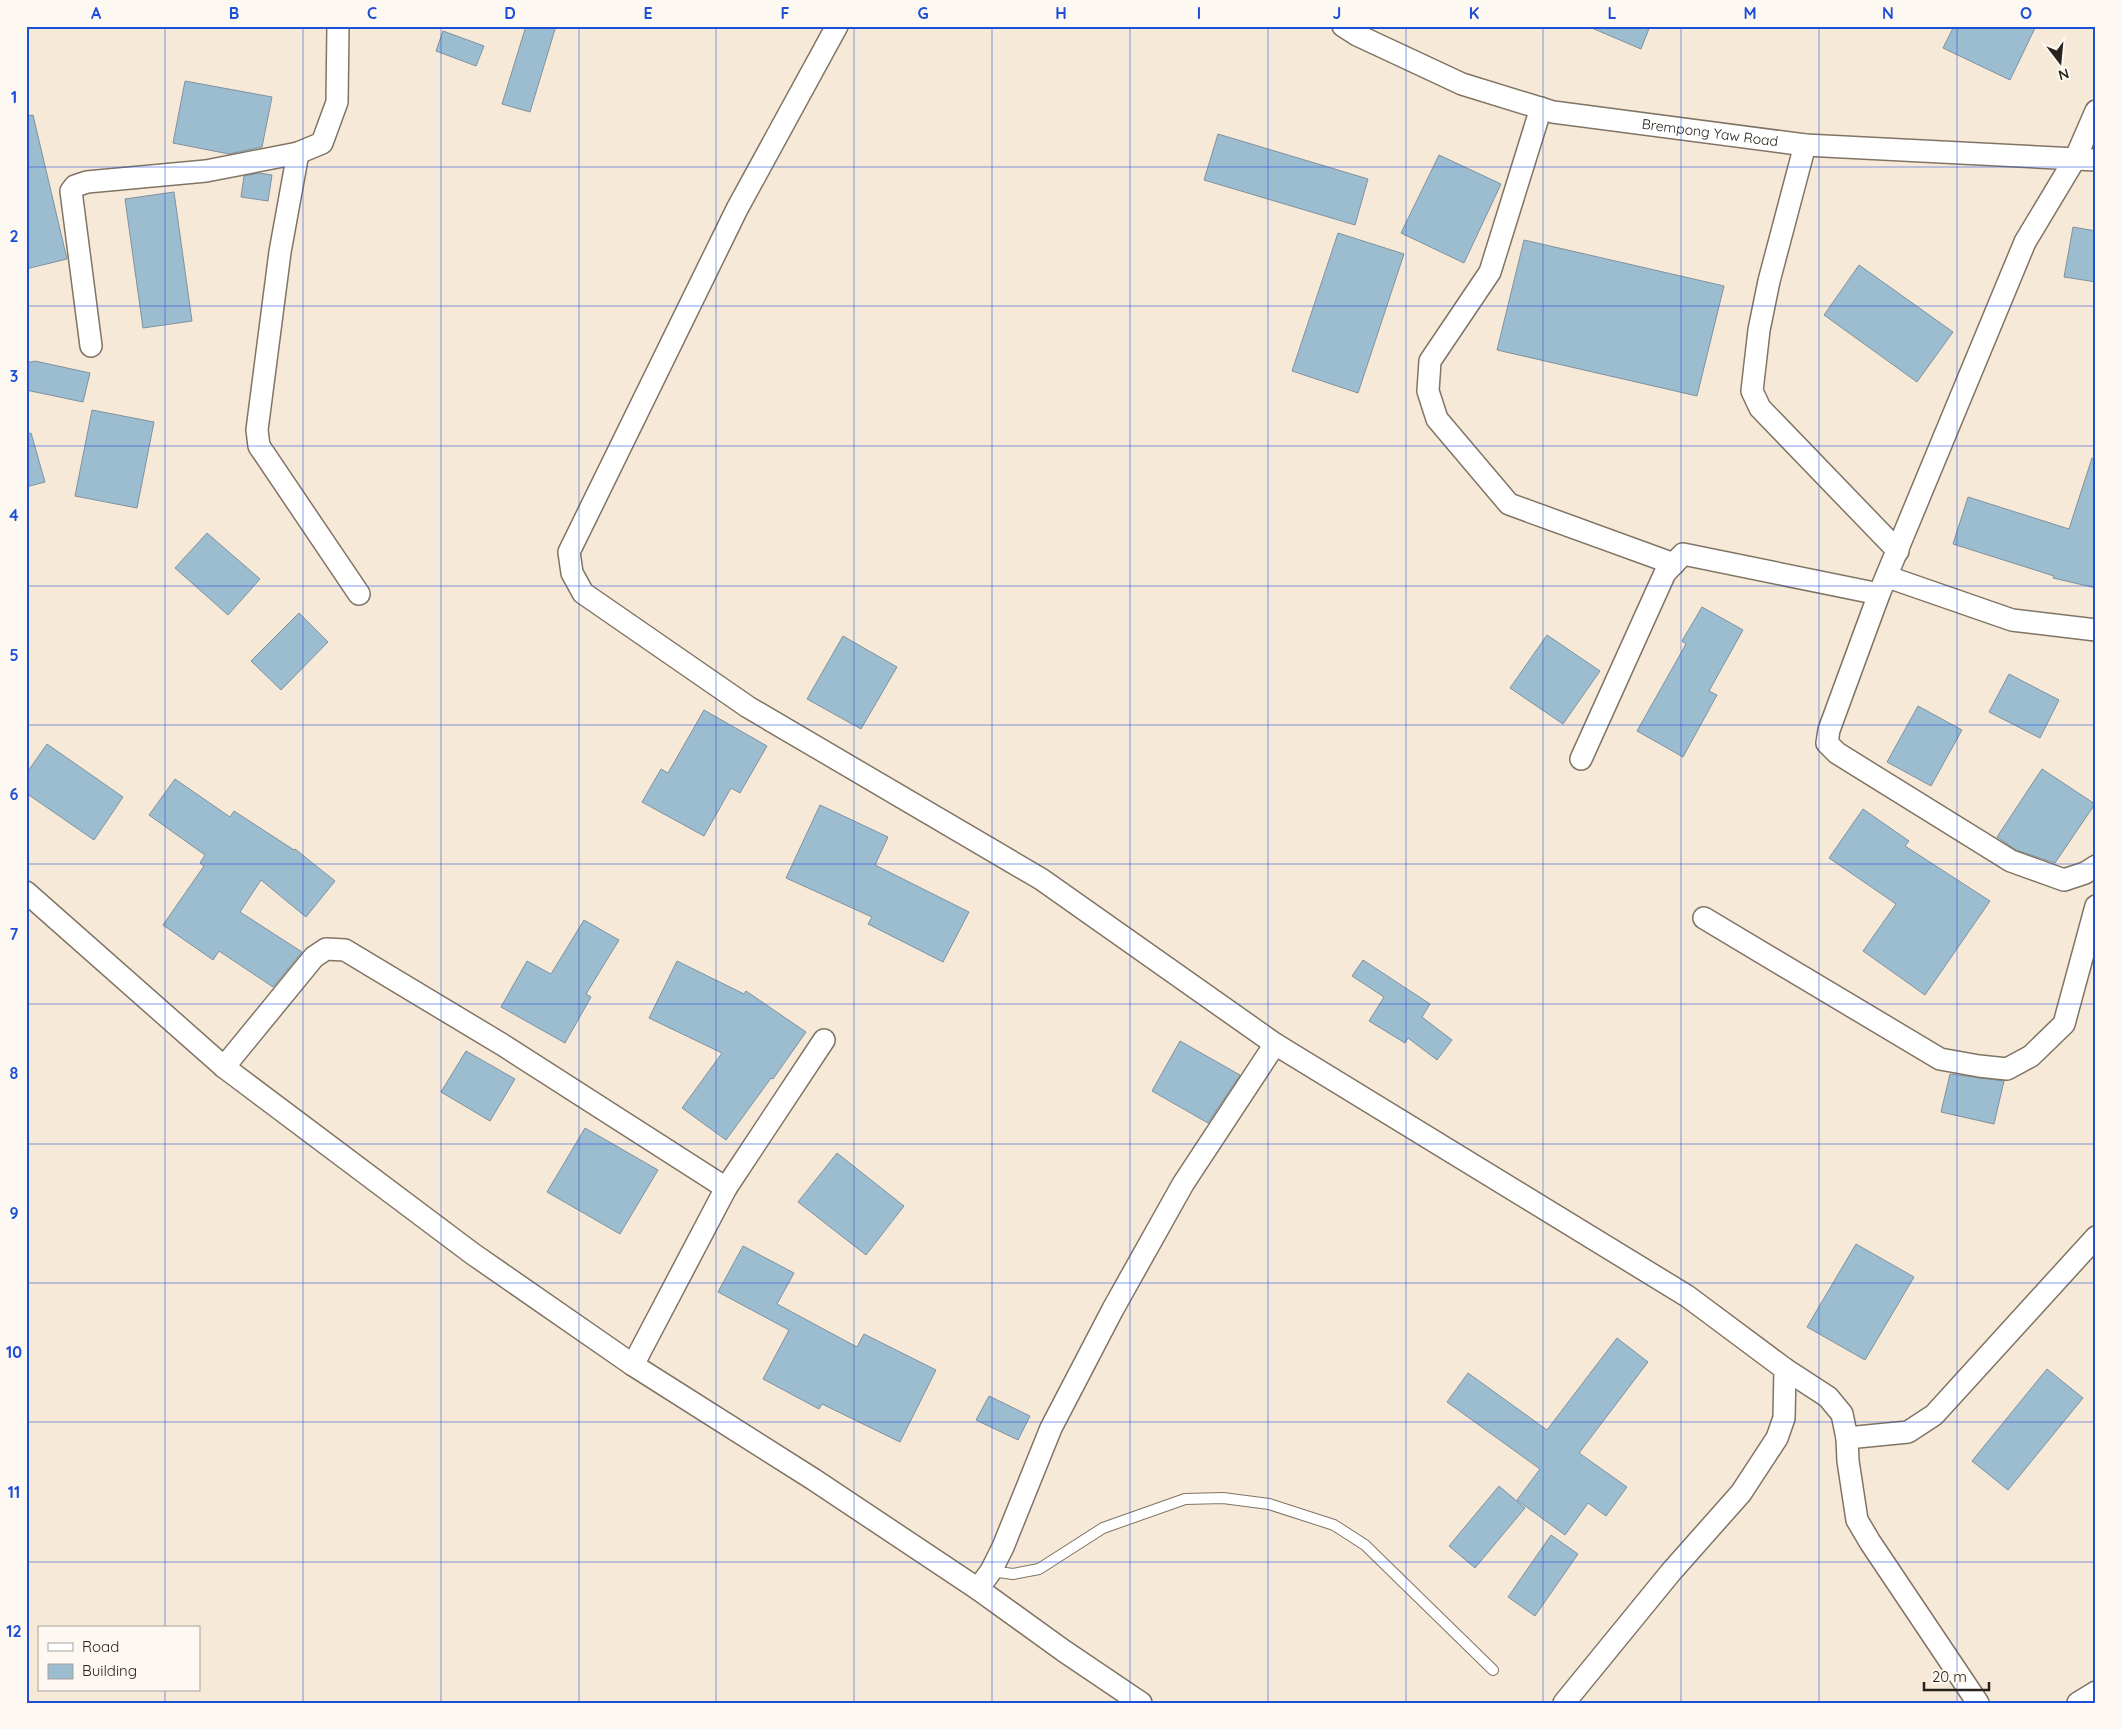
<svg xmlns="http://www.w3.org/2000/svg" width="2122" height="1729" font-family="Quicksand,sans-serif">
<rect width="100%" height="100%" fill="#f7e9d7"/>
<path fill="#9cbcd0" stroke="#7f929f" d="M 526,26 L 556,26 L 530,112 L 502,104 Z
M 1587,26 L 1650,26 L 1641,49 Z
M 1954,26 L 2036,26 L 2010,80 L 1943,48 Z
M 443,31 L 484,46 L 476,66 L 436,51 Z
M 185,81 L 272,97 L 262,147 L 229,154 L 173,143 Z
M 33,115 L 67,259 L 26,269 L 26,116 Z
M 1218,134 L 1368,179 L 1355,225 L 1204,180 Z
M 1439,155 L 1501,184 L 1464,263 L 1401,233 Z
M 259,173 L 272,175 L 268,201 L 241,197 L 244,176 Z
M 174,192 L 192,321 L 143,328 L 125,199 Z
M 2073,227 L 2096,231 L 2096,282 L 2064,277 Z
M 1338,233 L 1404,254 L 1358,393 L 1292,371 Z
M 1524,240 L 1724,286 L 1697,396 L 1497,350 Z
M 1859,265 L 1953,332 L 1917,382 L 1824,315 Z
M 35,361 L 90,373 L 83,402 L 26,390 L 26,363 Z
M 92,410 L 154,422 L 137,508 L 75,496 Z
M 31,433 L 45,482 L 26,487 L 26,434 Z
M 2092,458 L 2096,459 L 2096,588 L 2053,578 L 2054,576 L 1953,544 L 1968,497 L 2069,529 Z
M 207,533 L 260,579 L 228,615 L 175,568 Z
M 1702,607 L 1743,630 L 1709,691 L 1717,695 L 1683,757 L 1637,731 L 1686,644 L 1682,641 Z
M 299,613 L 328,642 L 281,690 L 251,661 Z
M 1547,635 L 1600,671 L 1563,724 L 1510,688 Z
M 843,636 L 897,667 L 861,729 L 807,699 Z
M 2009,674 L 2059,700 L 2040,738 L 1989,712 Z
M 1918,706 L 1962,730 L 1931,786 L 1887,762 Z
M 704,710 L 767,746 L 740,793 L 731,788 L 704,836 L 642,802 L 661,769 L 668,773 Z
M 47,744 L 123,797 L 94,840 L 26,793 L 26,774 Z
M 2042,769 L 2095,804 L 2055,863 L 2016,850 L 1997,837 Z
M 175,779 L 230,817 L 234,811 L 294,850 L 295,849 L 335,881 L 306,917 L 261,880 L 240,912 L 302,952 L 273,987 L 219,951 L 213,960 L 163,925 L 204,866 L 200,863 L 205,855 L 149,815 Z
M 820,805 L 888,837 L 875,865 L 969,912 L 943,962 L 868,924 L 872,917 L 786,878 Z
M 1863,809 L 1909,841 L 1905,846 L 1990,901 L 1925,995 L 1863,951 L 1896,904 L 1829,858 Z
M 584,920 L 619,940 L 586,994 L 591,997 L 565,1043 L 501,1007 L 527,961 L 551,974 Z
M 1363,960 L 1430,1004 L 1422,1017 L 1452,1040 L 1437,1060 L 1408,1038 L 1405,1043 L 1369,1021 L 1384,997 L 1352,976 Z
M 677,961 L 744,994 L 746,991 L 806,1032 L 773,1079 L 771,1078 L 726,1140 L 682,1108 L 722,1053 L 649,1018 Z
M 1180,1041 L 1240,1075 L 1208,1123 L 1152,1091 Z
M 466,1051 L 515,1079 L 490,1121 L 441,1092 Z
M 1950,1074 L 2004,1081 L 1994,1124 L 1941,1112 Z
M 585,1128 L 658,1170 L 620,1234 L 547,1192 Z
M 837,1153 L 904,1206 L 866,1255 L 798,1202 Z
M 1856,1244 L 1914,1277 L 1865,1360 L 1807,1327 Z
M 743,1246 L 794,1273 L 777,1304 L 857,1347 L 864,1334 L 936,1370 L 900,1442 L 822,1404 L 819,1409 L 763,1379 L 789,1330 L 718,1292 Z
M 1617,1338 L 1648,1362 L 1579,1453 L 1627,1487 L 1606,1516 L 1588,1503 L 1565,1535 L 1517,1500 L 1540,1469 L 1447,1402 L 1468,1373 L 1547,1430 Z
M 2047,1369 L 2083,1398 L 2008,1490 L 1972,1461 Z
M 989,1396 L 1030,1416 L 1018,1440 L 976,1420 Z
M 1499,1486 L 1525,1508 L 1475,1568 L 1449,1546 Z
M 1551,1535 L 1578,1554 L 1535,1616 L 1508,1597 Z"/>
<g fill="none" stroke-linecap="round" stroke-linejoin="round">
<g stroke="#807464" stroke-width="12">
<path id="lane" d="M 991,1571 L 1013,1574 L 1039,1569 L 1103,1528 L 1185,1499 L 1223,1498 L 1269,1504 L 1334,1525 L 1365,1545 L 1493,1670"/>
</g>
<g stroke="#807464" stroke-width="24">
<g id="street">
<path id="s1" d="M 1343,26 L 1357,35 L 1462,84 L 1553,112 L 1805,145 L 2096,160"/>
<path d="M 1541,108 L 1490,272 L 1430,361 L 1428,391 L 1437,419 L 1509,504 L 1674,564"/>
<path d="M 2096,111 L 2076,157 L 2025,242 L 1879,594 L 1829,730 L 1827,743 L 1837,753 L 2011,861 L 2064,880 L 2085,873 L 2096,866"/>
<path d="M 1805,145 L 1769,281 L 1759,330 L 1752,391 L 1760,408 L 1898,551"/>
<path d="M 298,153 L 280,252 L 257,430 L 259,446 L 359,594"/>
<path d="M 91,346 L 71,191 L 75,186 L 87,182 L 206,171 L 298,153 L 322,143 L 337,102 L 338,26"/>
<path d="M 1888,577 L 2012,620 L 2096,630"/>
<path d="M 1581,759 L 1665,573 L 1683,554 L 1879,594"/>
<path d="M 26,892 L 224,1067 L 473,1254 L 633,1365 L 813,1479 L 978,1589 L 991,1571 L 1003,1547 L 1051,1428 L 1113,1309 L 1183,1184 L 1275,1044 L 1041,879 L 748,707 L 583,593 L 572,573 L 569,552 L 737,209 L 837,26"/>
<path d="M 1704,918 L 1940,1059 L 1979,1066 L 2007,1069 L 2031,1056 L 2064,1024 L 2096,906"/>
<path d="M 1275,1044 L 1687,1296 L 1785,1369 L 1828,1397 L 1842,1414 L 1847,1438 L 1848,1461 L 1857,1520 L 1870,1542 L 1978,1703"/>
<path d="M 224,1067 L 314,957 L 326,949 L 345,950 L 503,1045 L 726,1188"/>
<path d="M 633,1365 L 726,1188 L 824,1040"/>
<path d="M 1847,1438 L 1908,1432 L 1934,1415 L 2096,1237"/>
<path d="M 978,1589 L 1064,1651 L 1141,1703"/>
<path d="M 1564,1703 L 1671,1572 L 1741,1493 L 1777,1438 L 1784,1418 L 1785,1369"/>
<path d="M 2078,1703 L 2096,1692"/>
</g>
</g>
<use href="#lane" stroke="#fff" stroke-width="10"/>
<use href="#street" stroke="#fff" stroke-width="21"/>
</g>
<path fill="none" stroke="#1d4ed8" stroke-width="1" stroke-opacity="0.55" d="M 165,26 L 165,1628M 303,26 L 303,1703M 441,26 L 441,1703M 579,26 L 579,1703M 716,26 L 716,1703M 854,26 L 854,1703M 992,26 L 992,1703M 1130,26 L 1130,1703M 1268,26 L 1268,1703M 1406,26 L 1406,1703M 1543,26 L 1543,1703M 1681,26 L 1681,1703M 1819,26 L 1819,1703M 1957,26 L 1957,1703M 26,167 L 2096,167M 26,306 L 2096,306M 26,446 L 2096,446M 26,586 L 2096,586M 26,725 L 2096,725M 26,864 L 2096,864M 26,1004 L 2096,1004M 26,1144 L 2096,1144M 26,1283 L 2096,1283M 26,1422 L 2096,1422M 26,1562 L 2096,1562M 165,1690 L 165,1703"/>
<g text-anchor="middle" dominant-baseline="central" stroke-width="4" stroke-linejoin="round" paint-order="stroke">
<g font-size="14" fill="#27221b" stroke="#fdf8f1">
<text stroke="none"><textPath href="#s1" startOffset="386">Brempong Yaw Road</textPath></text>
</g>
</g>
<rect width="2122" height="1729" fill="none" stroke="#fdf8f1" stroke-width="55"/>
<rect x="38" y="1626" width="162" height="65" fill="#fdf8f1" stroke="#a7a29b"/>
<rect x="48" y="1643" width="25" height="8" fill="#ffffff" stroke="#a7a29b"/>
<text x="82" y="1652" font-size="15" fill="#27221b">Road</text>
<rect x="48" y="1664" width="25" height="15" fill="#9cbcd0" stroke="#a7a29b"/>
<text x="82" y="1676" font-size="15" fill="#27221b">Building</text>
<g transform="translate(2060 62) rotate(164)" stroke="#fdf8f1" stroke-width="4" paint-order="stroke">
<path d="M0-4L9 19L0 12L-9 19Z" fill="#27221b"/>
<text y="-8" font-size="14" font-weight="bold" text-anchor="middle" fill="#27221b">N</text>
</g>
<path d="M1924 1682v8h65v-8" fill="none" stroke="#27221b" stroke-width="2.5"/>
<text x="1932" y="1682" font-size="15" fill="#27221b" stroke="#fdf8f1" stroke-width="4" paint-order="stroke">20 m</text>
<rect x="28" y="28" width="2066" height="1674" fill="none" stroke="#1d4ed8" stroke-width="2"/>
<g font-size="16" text-anchor="middle" font-weight="bold" fill="#1d4ed8">
<text x="96" y="19">A</text>
<text x="234" y="19">B</text>
<text x="372" y="19">C</text>
<text x="510" y="19">D</text>
<text x="648" y="19">E</text>
<text x="785" y="19">F</text>
<text x="923" y="19">G</text>
<text x="1061" y="19">H</text>
<text x="1199" y="19">I</text>
<text x="1337" y="19">J</text>
<text x="1474" y="19">K</text>
<text x="1612" y="19">L</text>
<text x="1750" y="19">M</text>
<text x="1888" y="19">N</text>
<text x="2026" y="19">O</text>
<text x="14" y="103">1</text>
<text x="14" y="242">2</text>
<text x="14" y="382">3</text>
<text x="14" y="521">4</text>
<text x="14" y="661">5</text>
<text x="14" y="800">6</text>
<text x="14" y="940">7</text>
<text x="14" y="1079">8</text>
<text x="14" y="1219">9</text>
<text x="14" y="1358">10</text>
<text x="14" y="1498">11</text>
<text x="14" y="1637">12</text>
</g>
</svg>
